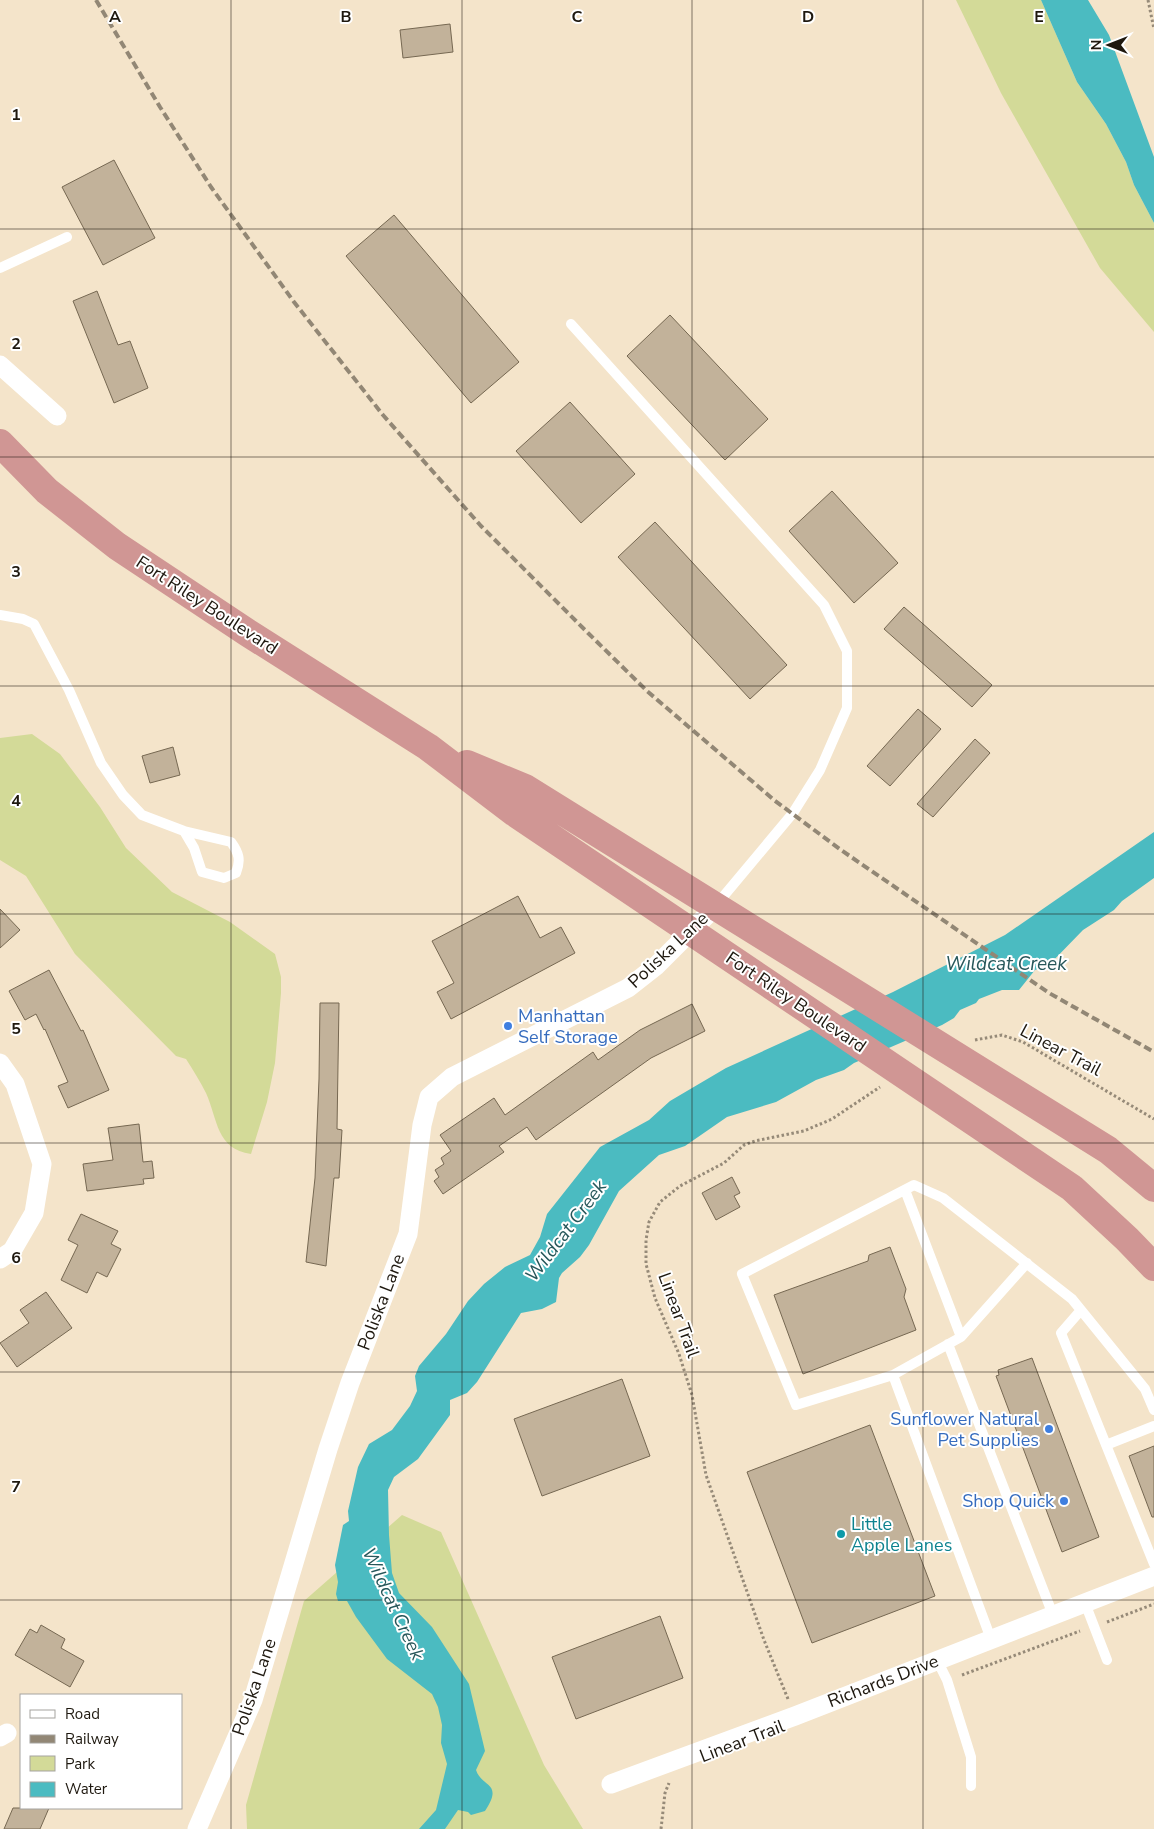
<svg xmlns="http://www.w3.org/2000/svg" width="1154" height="1829" font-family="'Nunito Sans',sans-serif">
<rect width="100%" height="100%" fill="#f4e4ca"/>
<path fill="#d3da98" d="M 956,0 L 1041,0 L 1077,82 L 1106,124 L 1126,162 L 1134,185 L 1154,223 L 1154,332 L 1100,268 L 1001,93 Z
M 32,734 L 60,754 L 100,807 L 126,848 L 172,892 L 230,922 L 275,954 L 281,977 L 281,993 L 275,1063 L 267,1102 L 251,1154 C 216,1149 218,1120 206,1093 C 200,1081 193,1070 186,1059 L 176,1056 L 75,954 L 26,876 L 0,860 L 0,738 Z
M 402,1515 L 441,1532 L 544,1765 L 583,1829 L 247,1829 L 246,1805 L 304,1601 Z"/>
<path fill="#4bbbc1" d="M 1041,0 L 1088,0 L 1109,35 L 1154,157 L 1154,223 L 1134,185 L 1126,162 L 1106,124 L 1077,82 Z
M 1154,832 L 1154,878 L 1122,901 L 1114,910 L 1083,930 L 1049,965 L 1035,970 L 1019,990 L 1002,990 L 979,999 L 976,1003 L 960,1010 L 954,1018 L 942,1025 L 854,1063 L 844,1070 L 816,1080 L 776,1102 L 727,1117 L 685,1146 L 659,1155 L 619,1191 L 589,1245 L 580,1257 L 562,1273 L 559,1278 L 556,1302 L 542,1309 L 521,1313 L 477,1382 L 467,1393 L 450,1400 L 450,1415 L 418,1459 L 394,1477 L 388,1490 L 389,1535 L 392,1573 L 399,1593 L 432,1627 L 469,1684 L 485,1751 L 476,1770 C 482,1788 504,1782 485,1811 L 471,1815 L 468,1812 L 458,1810 L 445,1829 L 419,1829 L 436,1810 L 447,1764 L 441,1743 L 442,1725 L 438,1707 L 432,1694 L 387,1659 L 356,1617 L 347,1601 L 338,1601 L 336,1594 L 338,1582 L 335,1565 L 343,1525 L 349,1521 L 348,1511 L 358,1467 L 369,1444 L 392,1430 L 410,1406 L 417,1391 L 415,1376 L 419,1366 L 446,1334 L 468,1301 L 484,1284 L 505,1267 L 530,1255 L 540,1237 L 547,1214 L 600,1147 L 649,1120 L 670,1101 L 726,1068 L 893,992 L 1005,935 Z"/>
<path fill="#c2b29a" stroke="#766852" d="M 450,24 L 453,52 L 403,58 L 400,30 Z
M 114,160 L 155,238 L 103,265 L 62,187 Z
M 394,215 L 519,362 L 471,403 L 346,256 Z
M 97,291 L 118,345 L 130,341 L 148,388 L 114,403 L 73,301 Z
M 670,315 L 768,419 L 725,460 L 627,356 Z
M 570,402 L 635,474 L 581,523 L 516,451 Z
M 832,491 L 898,563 L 854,603 L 789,531 Z
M 655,522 L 787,665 L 750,699 L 618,557 Z
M 904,607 L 992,685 L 972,707 L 884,629 Z
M 918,709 L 941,729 L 890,786 L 867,766 Z
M 975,739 L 990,753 L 933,817 L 917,804 Z
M 173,747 L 180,775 L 150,783 L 142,756 Z
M 518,896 L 540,938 L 561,927 L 575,953 L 451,1019 L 437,992 L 454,983 L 432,941 Z
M 0,909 L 20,930 L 0,948 Z
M 49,970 L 81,1031 L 83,1030 L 109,1090 L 68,1108 L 58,1086 L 68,1082 L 45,1029 L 44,1030 L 36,1014 L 25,1020 L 9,991 Z
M 320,1003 L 339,1003 L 337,1129 L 342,1130 L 339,1178 L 334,1178 L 326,1266 L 306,1262 L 315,1178 L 319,1079 Z
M 692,1004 L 705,1031 L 651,1058 L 536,1140 L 527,1127 L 499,1146 L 504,1152 L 443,1194 L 434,1181 L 439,1177 L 435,1170 L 444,1164 L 441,1158 L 451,1151 L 440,1135 L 494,1098 L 505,1115 L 593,1052 L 598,1060 L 640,1030 Z
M 139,1124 L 143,1162 L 152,1161 L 154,1178 L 143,1179 L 144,1184 L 87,1191 L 83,1164 L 113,1160 L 108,1128 Z
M 732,1177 L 740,1193 L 734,1196 L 740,1207 L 716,1220 L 702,1193 Z
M 81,1214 L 118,1231 L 111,1244 L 121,1249 L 107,1277 L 97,1272 L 87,1293 L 61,1280 L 78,1245 L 68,1240 Z
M 890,1247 L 906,1289 L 904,1297 L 916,1330 L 803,1374 L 774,1295 L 868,1261 L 869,1255 Z
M 46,1292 L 72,1328 L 17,1367 L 0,1343 L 29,1323 L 20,1310 Z
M 1032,1358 L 1099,1537 L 1062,1552 L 996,1376 L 999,1375 L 998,1370 Z
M 622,1379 L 650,1456 L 542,1496 L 514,1419 Z
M 870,1425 L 935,1596 L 812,1643 L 747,1472 Z
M 1154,1446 L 1154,1517 L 1152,1517 L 1129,1456 Z
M 660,1616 L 683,1678 L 576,1719 L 552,1657 Z
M 41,1625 L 65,1639 L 61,1648 L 84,1661 L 70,1687 L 15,1655 L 30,1629 L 37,1633 Z
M 13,1808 L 49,1808 L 40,1829 L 4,1829 Z"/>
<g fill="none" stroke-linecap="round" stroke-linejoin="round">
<path stroke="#968a78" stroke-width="3" stroke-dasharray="2.5 2.5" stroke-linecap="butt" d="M 1148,0 L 1154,29
M 975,1040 L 1002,1035 L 1023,1042 L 1154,1119
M 1107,1622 L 1154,1604
M 962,1675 L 1080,1631
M 788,1699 L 764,1640 L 706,1475 L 692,1395 L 679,1354 L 655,1298 L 646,1264 L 646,1240 L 649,1222 L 660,1202 L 680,1186 L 724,1163 L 744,1145 L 755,1141 L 804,1131 L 832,1119 L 880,1087
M 661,1829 L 665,1793 L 669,1783"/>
<path stroke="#fff" stroke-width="10" d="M 0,268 L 67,237
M 571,324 L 824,605 L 847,651 L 847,708 L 820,770 L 793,813 L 717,904
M 0,615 L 23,619 L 34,624 L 69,690 L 101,763 L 123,795 L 142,815 L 184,831 L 231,842 C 239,853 241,860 236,873 L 224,878 L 202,872 L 194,848 L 184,831
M 905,1190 L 961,1337
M 1081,1310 L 1061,1333 L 1154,1564
M 948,1344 L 1053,1615
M 893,1375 L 961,1337 L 1027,1263
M 1106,1445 L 1154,1426
M 1085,1603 L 1107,1660
M 991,1639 L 893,1375 L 796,1405 L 742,1274 L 914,1185 L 943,1198 L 1072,1299 L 1145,1389 L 1154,1410
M 937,1660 L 947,1680 L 971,1757 L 971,1786"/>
<path stroke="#fff" stroke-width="19" d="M 0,365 L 57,416
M 0,1063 L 15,1084 L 42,1164 L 34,1213 L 12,1251 L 0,1259
M 0,1737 L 7,1733
M 611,1784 L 795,1716 L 1154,1576
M 197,1829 L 253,1700 L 328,1449 L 350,1383 L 408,1234 L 422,1125 L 429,1097 L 452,1077 L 628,988 L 656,966 L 715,907"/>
<path stroke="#d09694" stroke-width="28" d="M 0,443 L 47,491 L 117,546 L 248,633 L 428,747 L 515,813 L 1072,1188 L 1127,1239 L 1154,1267
M 467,764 L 525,788 L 1108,1150 L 1154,1188"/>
<path stroke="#928775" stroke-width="4" stroke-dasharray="8 4" stroke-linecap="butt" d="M 96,0 L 160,107 L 211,187 L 294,302 L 383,415 L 481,526 L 588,633 L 647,691 L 774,800 L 841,850 L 1049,993 L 1154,1052"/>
</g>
<path fill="none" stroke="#1e180f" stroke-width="1" stroke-opacity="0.55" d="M 231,0 L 231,1829M 462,0 L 462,1829M 692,0 L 692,1829M 923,0 L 923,1829M 0,229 L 1154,229M 0,457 L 1154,457M 0,686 L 1154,686M 0,914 L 1154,914M 0,1143 L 1154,1143M 0,1372 L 1154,1372M 0,1600 L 1154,1600"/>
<g fill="#3f7fe0" stroke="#fff" stroke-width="2">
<circle cx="508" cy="1026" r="5"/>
<circle cx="1049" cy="1429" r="5"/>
<circle cx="1064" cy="1501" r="5"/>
</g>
<circle fill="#0f9aa8" stroke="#fff" stroke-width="2" cx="841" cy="1534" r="5"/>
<g text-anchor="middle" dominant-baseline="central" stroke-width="4" stroke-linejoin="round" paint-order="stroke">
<g font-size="18" fill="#1e180f" stroke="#fff">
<text transform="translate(207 605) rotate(33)">Fort Riley Boulevard</text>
<text transform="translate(668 950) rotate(-43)">Poliska Lane</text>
<text transform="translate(796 1002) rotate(34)">Fort Riley Boulevard</text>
<text transform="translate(1061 1050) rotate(28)">Linear Trail</text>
<text transform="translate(381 1302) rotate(-69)">Poliska Lane</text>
<text transform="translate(679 1315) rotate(70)">Linear Trail</text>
<text transform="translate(883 1681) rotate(-21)">Richards Drive</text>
<text transform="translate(254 1687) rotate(-71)">Poliska Lane</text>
<text transform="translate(742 1741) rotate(-21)">Linear Trail</text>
</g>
<g font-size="18" fill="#366cbe" stroke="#fff" text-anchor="end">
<text x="518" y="1016" text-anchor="start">Manhattan<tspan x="518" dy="21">Self Storage</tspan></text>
<text x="1039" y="1419">Sunflower Natural<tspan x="1039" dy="21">Pet Supplies</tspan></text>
<text x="1054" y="1501">Shop Quick</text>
</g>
<g font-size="18" fill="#0d838f" stroke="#fff" text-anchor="start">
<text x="851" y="1524">Little<tspan x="851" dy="21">Apple Lanes</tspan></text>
</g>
<g font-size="19" font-style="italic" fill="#27575a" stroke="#fff">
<text x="1006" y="964">Wildcat Creek</text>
<text transform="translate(566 1231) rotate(-53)">Wildcat Creek</text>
<text transform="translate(393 1604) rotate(65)">Wildcat Creek</text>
</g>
</g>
<g font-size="16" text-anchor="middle" font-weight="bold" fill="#1e180f" stroke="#fff" stroke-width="4" stroke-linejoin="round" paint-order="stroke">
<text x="115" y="22">A</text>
<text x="346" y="22">B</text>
<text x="577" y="22">C</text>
<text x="808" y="22">D</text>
<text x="1039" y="22">E</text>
<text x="16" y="120">1</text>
<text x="16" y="349">2</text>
<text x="16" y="577">3</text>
<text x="16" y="806">4</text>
<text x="16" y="1034">5</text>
<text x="16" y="1263">6</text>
<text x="16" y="1492">7</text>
</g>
<rect x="20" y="1694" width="162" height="115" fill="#ffffff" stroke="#a5a39f"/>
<rect x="30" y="1710" width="25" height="8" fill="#ffffff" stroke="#a5a39f"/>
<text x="65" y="1719" font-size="15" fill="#1e180f">Road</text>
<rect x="30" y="1735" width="25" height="8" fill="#928775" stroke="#a5a39f"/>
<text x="65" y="1744" font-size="15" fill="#1e180f">Railway</text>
<rect x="30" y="1756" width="25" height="15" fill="#d3da98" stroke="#a5a39f"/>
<text x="65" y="1769" font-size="15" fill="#1e180f">Park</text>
<rect x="30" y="1782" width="25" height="15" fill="#4bbbc1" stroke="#a5a39f"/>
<text x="65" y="1794" font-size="15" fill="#1e180f">Water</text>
<g transform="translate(1109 45) rotate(270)" stroke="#ffffff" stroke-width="4" paint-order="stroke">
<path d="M0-4L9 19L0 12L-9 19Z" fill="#1e180f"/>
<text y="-8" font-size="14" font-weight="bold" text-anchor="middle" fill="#1e180f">N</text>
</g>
</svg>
